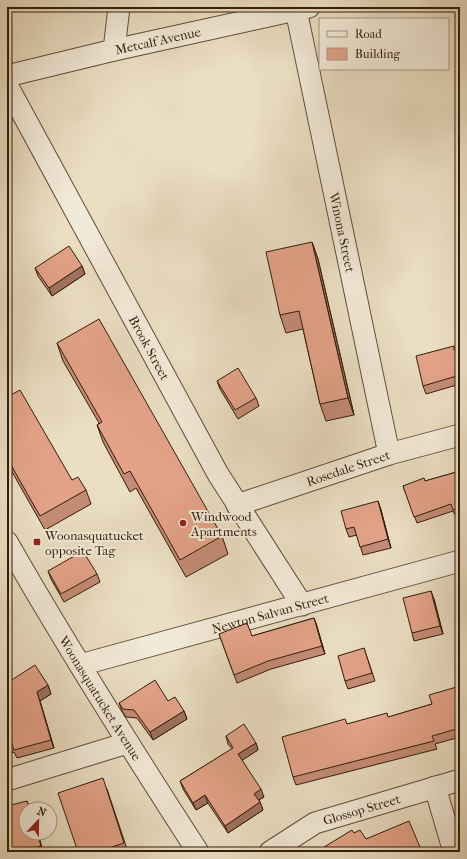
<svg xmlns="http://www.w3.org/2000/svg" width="467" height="859" font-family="'IM FELL French Canon',serif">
<rect width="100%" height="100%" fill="#ebdec3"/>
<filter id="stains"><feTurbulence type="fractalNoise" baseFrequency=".005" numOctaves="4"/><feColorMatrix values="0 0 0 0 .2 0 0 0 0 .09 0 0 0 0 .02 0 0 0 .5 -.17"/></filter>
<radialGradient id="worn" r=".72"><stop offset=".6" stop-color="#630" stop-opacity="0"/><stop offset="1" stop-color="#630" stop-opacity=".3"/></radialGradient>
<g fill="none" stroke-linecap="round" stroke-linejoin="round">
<g stroke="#604c38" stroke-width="23">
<g id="minor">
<path id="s1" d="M 296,10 L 389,454"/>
<path d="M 114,50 L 119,7"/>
<path id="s2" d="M 7,76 L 114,50 L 309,7"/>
<path id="s3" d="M 7,85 L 218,474 L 302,605"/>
<path id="s4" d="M 237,505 L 389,454 L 460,435"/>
<path id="s5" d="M 7,542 C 67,647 132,750 198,852"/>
<path id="s6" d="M 80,665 L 460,561"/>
<path d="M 7,780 L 127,743"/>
<path d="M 435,787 L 454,852"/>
<path id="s7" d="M 270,852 L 315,823 L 460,780"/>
</g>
</g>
<use href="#minor" stroke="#f2ead8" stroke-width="21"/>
</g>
<path fill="#c48c76" stroke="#321c09" d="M 312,242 L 318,259 L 354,415 L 326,421 L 320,404 L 303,329 L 286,333 L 280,315 Z
M 82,266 L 85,274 L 52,296 L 38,276 L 35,268 Z
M 57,343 L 222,536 L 228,554 L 186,577 L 136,488 L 130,492 L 103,442 L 97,425 L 99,423 L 63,361 Z
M 460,349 L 460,384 L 426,394 L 423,386 L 455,350 Z
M 217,381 L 256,398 L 259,406 L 238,419 L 220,389 Z
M 7,397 L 72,480 L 86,490 L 91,504 L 45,530 L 7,463 Z
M 460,471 L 460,516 L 456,517 L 453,511 L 417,523 L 403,486 L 425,481 Z
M 378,501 L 381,510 L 391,548 L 363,555 L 357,535 L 349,537 L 346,529 Z
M 48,571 L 97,574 L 100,582 L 64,602 L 51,579 Z
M 434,599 L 443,634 L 414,641 L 412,633 Z
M 314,618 L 325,654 L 271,669 L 237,683 L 219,634 L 252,636 Z
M 364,648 L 375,681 L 348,689 L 345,681 Z
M 7,683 L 48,685 L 51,694 L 40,701 L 54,748 L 17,758 L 14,752 L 7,754 Z
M 460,686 L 460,737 L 435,744 L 437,749 L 296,785 L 293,777 L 347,724 L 389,717 L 432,704 Z
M 168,701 L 184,711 L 187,719 L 153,740 L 137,718 L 126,717 L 122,711 L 119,703 Z
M 226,736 L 256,743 L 258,750 L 242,760 L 264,797 L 259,800 L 260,802 L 263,810 L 228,833 L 208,803 L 196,810 L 183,789 L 180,781 L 232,749 L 228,744 Z
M 107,789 L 128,852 L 78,852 Z
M 27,801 L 30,809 L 26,809 L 26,833 L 38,833 L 43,852 L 7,852 Z"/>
<path fill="#a07260" stroke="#321c09" d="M 312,242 L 318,259 L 354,415 L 348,398 Z
M 82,266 L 85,274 L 52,296 L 49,288 Z
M 378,501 L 381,510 L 391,548 L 388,539 Z
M 431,591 L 434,599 L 443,634 L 440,626 Z
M 314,618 L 317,626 L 325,654 L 322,646 Z
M 48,685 L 51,694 L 40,701 L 54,748 L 51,740 L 37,692 Z
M 184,711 L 187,719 L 153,740 L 150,732 Z
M 256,743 L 258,750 L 241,761 L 238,754 Z
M 261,789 L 264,797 L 257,801 L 254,794 Z
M 205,795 L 208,803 L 196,810 L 193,803 Z
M 260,802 L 263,810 L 228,833 L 225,826 Z
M 37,833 L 38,833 L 43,852 L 41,846 Z"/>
<path fill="#e4a389" stroke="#321c09" d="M 312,242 L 348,398 L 320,404 L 299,311 L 280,315 L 266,252 Z
M 69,246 L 82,266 L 49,288 L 35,268 Z
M 99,319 L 222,536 L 180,560 L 130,471 L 124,474 L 97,425 L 102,422 L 57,343 Z
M 454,346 L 454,350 L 460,349 L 460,375 L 423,386 L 416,356 Z
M 238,368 L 256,398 L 235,410 L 217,381 Z
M 20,390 L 72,480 L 78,477 L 86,490 L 40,516 L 7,458 L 7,397 Z
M 460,471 L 460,508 L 453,510 L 451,504 L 414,517 L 403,486 L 424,478 L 425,481 Z
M 378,501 L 388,539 L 360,547 L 354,527 L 346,529 L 341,511 Z
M 83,551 L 97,574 L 61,594 L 48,571 Z
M 431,591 L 440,626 L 412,633 L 403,598 Z
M 314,618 L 322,646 L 268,661 L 234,675 L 219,634 L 247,623 L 252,636 Z
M 364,648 L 372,673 L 345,681 L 338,656 Z
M 35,665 L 48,685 L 37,692 L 51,740 L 14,750 L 12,744 L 7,745 L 7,683 Z
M 155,680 L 168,701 L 175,697 L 184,711 L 150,732 L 134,710 L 123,709 L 119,703 Z
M 460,686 L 460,728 L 432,736 L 434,741 L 293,777 L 282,737 L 345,719 L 347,724 L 387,713 L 388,717 L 432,704 L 429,695 Z
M 244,724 L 256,743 L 238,754 L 261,789 L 254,794 L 260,802 L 225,826 L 205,795 L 193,803 L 180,781 L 233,748 L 226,736 Z
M 103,778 L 124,843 L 97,852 L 78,852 L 58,793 Z
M 27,801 L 30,809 L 26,809 L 26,833 L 37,833 L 41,846 L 19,852 L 7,852 L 7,806 Z
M 409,821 L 422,852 L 316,852 L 352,830 L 354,833 L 360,830 L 366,839 Z"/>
<g fill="#8f2418" stroke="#f2ead8" stroke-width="1.5">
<circle cx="183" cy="523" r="4"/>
<rect x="33" y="538" width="8" height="8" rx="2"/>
</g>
<g text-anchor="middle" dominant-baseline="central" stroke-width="4" stroke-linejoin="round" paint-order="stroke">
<g font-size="13" fill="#321c09" stroke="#f2ead8">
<text stroke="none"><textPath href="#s2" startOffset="155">Metcalf Avenue</textPath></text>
<text stroke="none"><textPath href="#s1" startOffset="227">Winona Street</textPath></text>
<text stroke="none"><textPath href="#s3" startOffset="299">Brook Street</textPath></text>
<text stroke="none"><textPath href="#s4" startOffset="117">Rosedale Street</textPath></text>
<text stroke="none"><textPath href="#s6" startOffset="197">Newton Salvan Street</textPath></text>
<text stroke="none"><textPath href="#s5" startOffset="182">Woonasquatucket Avenue</textPath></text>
<text stroke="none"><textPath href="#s7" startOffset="102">Glossop Street</textPath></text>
</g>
<g font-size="13" fill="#321c09" stroke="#f2ead8" text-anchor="start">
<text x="191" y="516">Windwood<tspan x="191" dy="15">Apartments</tspan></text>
<text x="45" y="535">Woonasquatucket<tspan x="45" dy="15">opposite Tag</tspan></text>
</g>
</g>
<rect width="467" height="859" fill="none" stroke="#ebdec3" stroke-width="24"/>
<rect x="8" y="8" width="451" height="843" fill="none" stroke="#321c09" stroke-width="2"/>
<rect x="12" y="12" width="443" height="835" fill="none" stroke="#321c09"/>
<rect x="319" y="18" width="130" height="52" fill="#f2ead8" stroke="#a59885"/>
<rect x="327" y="31" width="20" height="6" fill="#f2ead8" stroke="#a59885"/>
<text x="355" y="38" font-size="12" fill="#321c09">Road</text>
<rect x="327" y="48" width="20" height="12" fill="#e4a389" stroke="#a59885"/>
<text x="355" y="58" font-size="12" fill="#321c09">Building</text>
<g transform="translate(38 821) rotate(22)"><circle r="19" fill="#f2ead8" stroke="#a59885"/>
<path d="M0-3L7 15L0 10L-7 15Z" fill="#8f2418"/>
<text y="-6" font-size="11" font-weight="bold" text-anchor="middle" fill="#321c09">N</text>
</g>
<rect width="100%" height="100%" filter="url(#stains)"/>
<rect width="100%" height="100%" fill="url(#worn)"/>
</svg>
